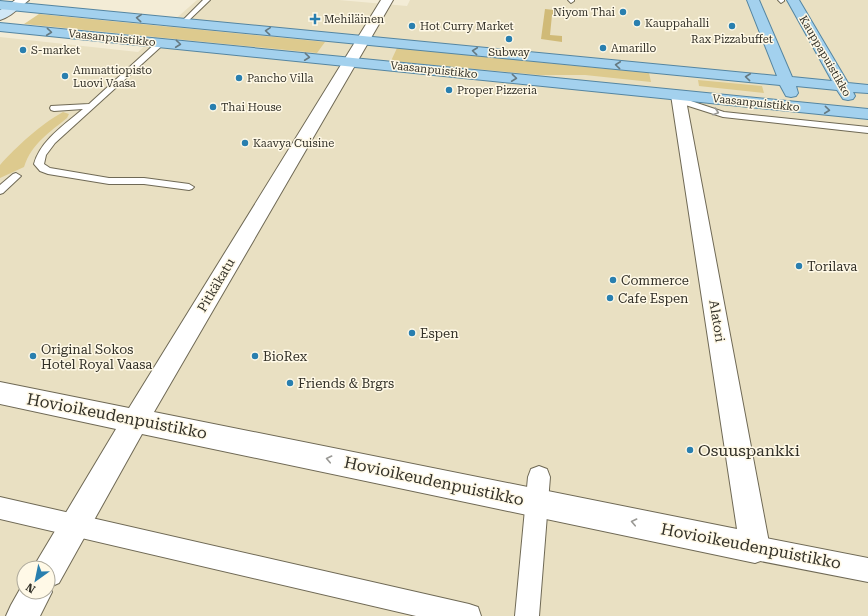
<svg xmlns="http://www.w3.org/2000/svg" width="868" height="616" font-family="'Roboto Serif',serif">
<rect width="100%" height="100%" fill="#f3ecd6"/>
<path fill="#e9e0c2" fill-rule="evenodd" d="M 197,0 L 339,0 L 407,6 L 410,0 L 868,0 L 868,616 L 0,616 L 0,37 L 138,52 ZM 24,568 L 48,568 L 48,592 L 24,592 Z"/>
<path fill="#ddca8e" d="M 39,14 L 325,42 L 317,53 L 24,24 Z
M 397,48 L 649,73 L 651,82 L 585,75 L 539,75 L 391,61 Z
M 698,80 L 762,86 L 764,93 L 699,86 Z
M 63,112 L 69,114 L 67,118 C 49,133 32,143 24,167 L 0,178 L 0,165 C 16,147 41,124 63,112 Z"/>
<path fill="#d0ba77" d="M 545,9 L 564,11 L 563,16 L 552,15 L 550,35 L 562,36 L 562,42 L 541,39 Z"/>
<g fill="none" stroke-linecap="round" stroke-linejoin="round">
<g stroke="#6f6955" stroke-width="2">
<path id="service" d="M 203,0 L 210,0 L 185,24 L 181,24 L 181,22 Z
M 568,0 L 574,0 L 574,1 L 571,3 Z
M 778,0 L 784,0 L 784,1 L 781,3 Z
M 158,41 L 164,41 L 165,43 L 55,143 L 46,155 L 44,164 L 50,168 L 109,178 L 144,178 L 189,184 L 194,187 L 192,189 L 189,190 L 144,184 L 109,184 L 48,174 L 40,171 L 34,164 C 40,141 65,124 83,109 L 54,111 L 51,110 L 50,108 L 51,106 L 89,104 Z
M 676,98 L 682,98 L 724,112 L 868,127 L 868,133 L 723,117 L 676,102 L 675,100 Z
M 16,173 L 21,176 L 19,178 L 3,193 L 0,194 L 0,185 L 13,174 Z"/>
</g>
<g stroke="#6f6955" stroke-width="2">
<path id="pedestrian" d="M 539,466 L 547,469 L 550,477 L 539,616 L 515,616 L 528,477 L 531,469 Z
M 0,497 L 469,604 L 478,607 L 481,616 L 416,616 L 0,519 Z
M 755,536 L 868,558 L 868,582 L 755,560 L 747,556 L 743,548 L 747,540 Z"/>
</g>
<g stroke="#6f6955" stroke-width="2">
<path id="minor" d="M 15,0 L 29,0 L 18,9 L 10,9 L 8,6 Z
M 381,0 L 393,0 L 154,412 L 737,529 L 671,95 L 673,92 L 678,91 L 683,92 L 685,95 L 770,548 L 766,559 L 755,563 L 142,434 L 59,583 L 50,587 L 52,592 L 40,616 L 6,616 L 11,605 L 24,582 L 24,592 L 48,592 L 48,568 L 34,568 L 37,561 L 116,429 L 0,404 L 0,382 L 129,408 Z"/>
</g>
<g stroke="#6f6955" stroke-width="2">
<path id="secondary" d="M 14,2 L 18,3 L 20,6 C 16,12 7,18 0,20 L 0,10 Z"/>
</g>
<g stroke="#5485a1" stroke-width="2">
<path id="primary" d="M 747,0 L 759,0 L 792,77 L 832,81 L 787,0 L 799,0 L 848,83 L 868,85 L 868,93 L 853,92 L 855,96 L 853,99 L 848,100 L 843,99 L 837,90 L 796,86 L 798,93 L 796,96 L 791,97 L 786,96 L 780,85 L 0,9 L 0,1 L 777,76 Z
M 0,23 L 868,109 L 868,119 L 0,31 Z"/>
</g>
<use href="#service" fill="#fff" fill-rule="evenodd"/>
<use href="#pedestrian" fill="#fff" fill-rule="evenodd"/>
<use href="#minor" fill="#fff" fill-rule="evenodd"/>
<use href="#secondary" fill="#d1e8f6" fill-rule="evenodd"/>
<use href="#primary" fill="#a3d1ee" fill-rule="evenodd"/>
</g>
<defs><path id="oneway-chevron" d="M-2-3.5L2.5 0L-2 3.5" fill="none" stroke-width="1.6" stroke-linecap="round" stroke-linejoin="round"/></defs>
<g stroke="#657981">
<use href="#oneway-chevron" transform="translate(139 18) rotate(-175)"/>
<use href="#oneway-chevron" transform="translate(268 31) rotate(-175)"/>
<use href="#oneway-chevron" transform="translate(49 32) rotate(6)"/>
<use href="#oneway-chevron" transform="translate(178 44) rotate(6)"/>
<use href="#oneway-chevron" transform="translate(475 51) rotate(-174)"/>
<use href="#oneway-chevron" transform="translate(307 57) rotate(6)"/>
<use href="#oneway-chevron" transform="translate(618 65) rotate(-174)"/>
<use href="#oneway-chevron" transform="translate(748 77) rotate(-174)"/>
<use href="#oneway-chevron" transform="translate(514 78) rotate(6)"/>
<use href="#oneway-chevron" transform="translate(827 110) rotate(6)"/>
</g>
<g stroke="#999894">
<use href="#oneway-chevron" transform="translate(716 112) rotate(18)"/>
<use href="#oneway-chevron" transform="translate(329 459) rotate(-168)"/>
<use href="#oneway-chevron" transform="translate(634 522) rotate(-168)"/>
</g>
<g fill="#297faf" stroke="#fff9e7" stroke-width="1.5">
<circle cx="623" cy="12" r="4"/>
<path d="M313 13h4v4h4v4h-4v4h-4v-4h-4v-4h4z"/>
<circle cx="637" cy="23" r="4"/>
<circle cx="412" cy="26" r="4"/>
<circle cx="732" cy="26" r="4"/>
<circle cx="509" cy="39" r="4"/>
<circle cx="603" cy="48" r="4"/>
<circle cx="23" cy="50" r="4"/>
<circle cx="65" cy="76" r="4"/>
<circle cx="239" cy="78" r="4"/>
<circle cx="449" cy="90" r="4"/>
<circle cx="213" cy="107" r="4"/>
<circle cx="245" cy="143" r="4"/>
<circle cx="799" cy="266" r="4"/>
<circle cx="613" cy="280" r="4"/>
<circle cx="610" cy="298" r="4"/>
<circle cx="412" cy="333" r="4"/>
<circle cx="33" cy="356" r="4"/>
<circle cx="255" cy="356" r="4"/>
<circle cx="290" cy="383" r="4"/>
<circle cx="690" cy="450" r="4"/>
</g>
<g text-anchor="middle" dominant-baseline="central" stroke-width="3" stroke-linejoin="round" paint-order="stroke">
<g font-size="11" fill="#333128" stroke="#fff9e7" text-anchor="start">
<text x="615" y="12" text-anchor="end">Niyom Thai</text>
<text x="324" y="19">Mehiläinen</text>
<text x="645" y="23">Kauppahalli</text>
<text x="420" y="26">Hot Curry Market</text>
<text x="732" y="39" text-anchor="middle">Rax Pizzabuffet</text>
<text x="611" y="48">Amarillo</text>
<text x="31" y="50">S-market</text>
<text x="509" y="52" text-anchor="middle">Subway</text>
<text x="73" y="70">Ammattiopisto<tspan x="73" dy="13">Luovi Vaasa</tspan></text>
<text x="247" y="78">Pancho Villa</text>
<text x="457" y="90">Proper Pizzeria</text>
<text x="221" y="107">Thai House</text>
<text x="253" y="143">Kaavya Cuisine</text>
</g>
<g font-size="11" fill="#333128" stroke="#fff9e7">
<text transform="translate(112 38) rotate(6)">Vaasanpuistikko</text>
<text transform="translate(825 56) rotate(60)">Kauppapuistikko</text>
<text transform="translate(434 70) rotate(6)">Vaasanpuistikko</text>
<text transform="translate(756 103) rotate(6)">Vaasanpuistikko</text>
</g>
<g font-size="13" fill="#333128" stroke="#fff9e7" text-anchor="start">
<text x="807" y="266">Torilava</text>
<text x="621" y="280">Commerce</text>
<text x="618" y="298">Cafe Espen</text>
<text x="420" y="333">Espen</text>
<text x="41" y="349">Original Sokos<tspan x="41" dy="15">Hotel Royal Vaasa</tspan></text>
<text x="263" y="356">BioRex</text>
<text x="298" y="383">Friends &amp; Brgrs</text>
</g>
<g font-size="13" fill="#333128" stroke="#fff9e7">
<text transform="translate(216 285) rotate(-59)">Pitkäkatu</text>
<text transform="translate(717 321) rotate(81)">Alatori</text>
</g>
<g font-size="16" fill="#333128" stroke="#fff9e7">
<text transform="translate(117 416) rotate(11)">Hovioikeudenpuistikko</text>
<text transform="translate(434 481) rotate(12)">Hovioikeudenpuistikko</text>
<text transform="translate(751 546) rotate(11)">Hovioikeudenpuistikko</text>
</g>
<g font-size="16" fill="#333128" stroke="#fff9e7" text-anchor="start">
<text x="698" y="450">Osuuspankki</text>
</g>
</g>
<g transform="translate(36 580) rotate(213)"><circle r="19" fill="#fff9e7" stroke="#ada99b"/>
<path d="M0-3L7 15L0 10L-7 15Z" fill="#297faf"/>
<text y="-6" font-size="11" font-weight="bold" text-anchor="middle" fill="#333128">N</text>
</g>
</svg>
